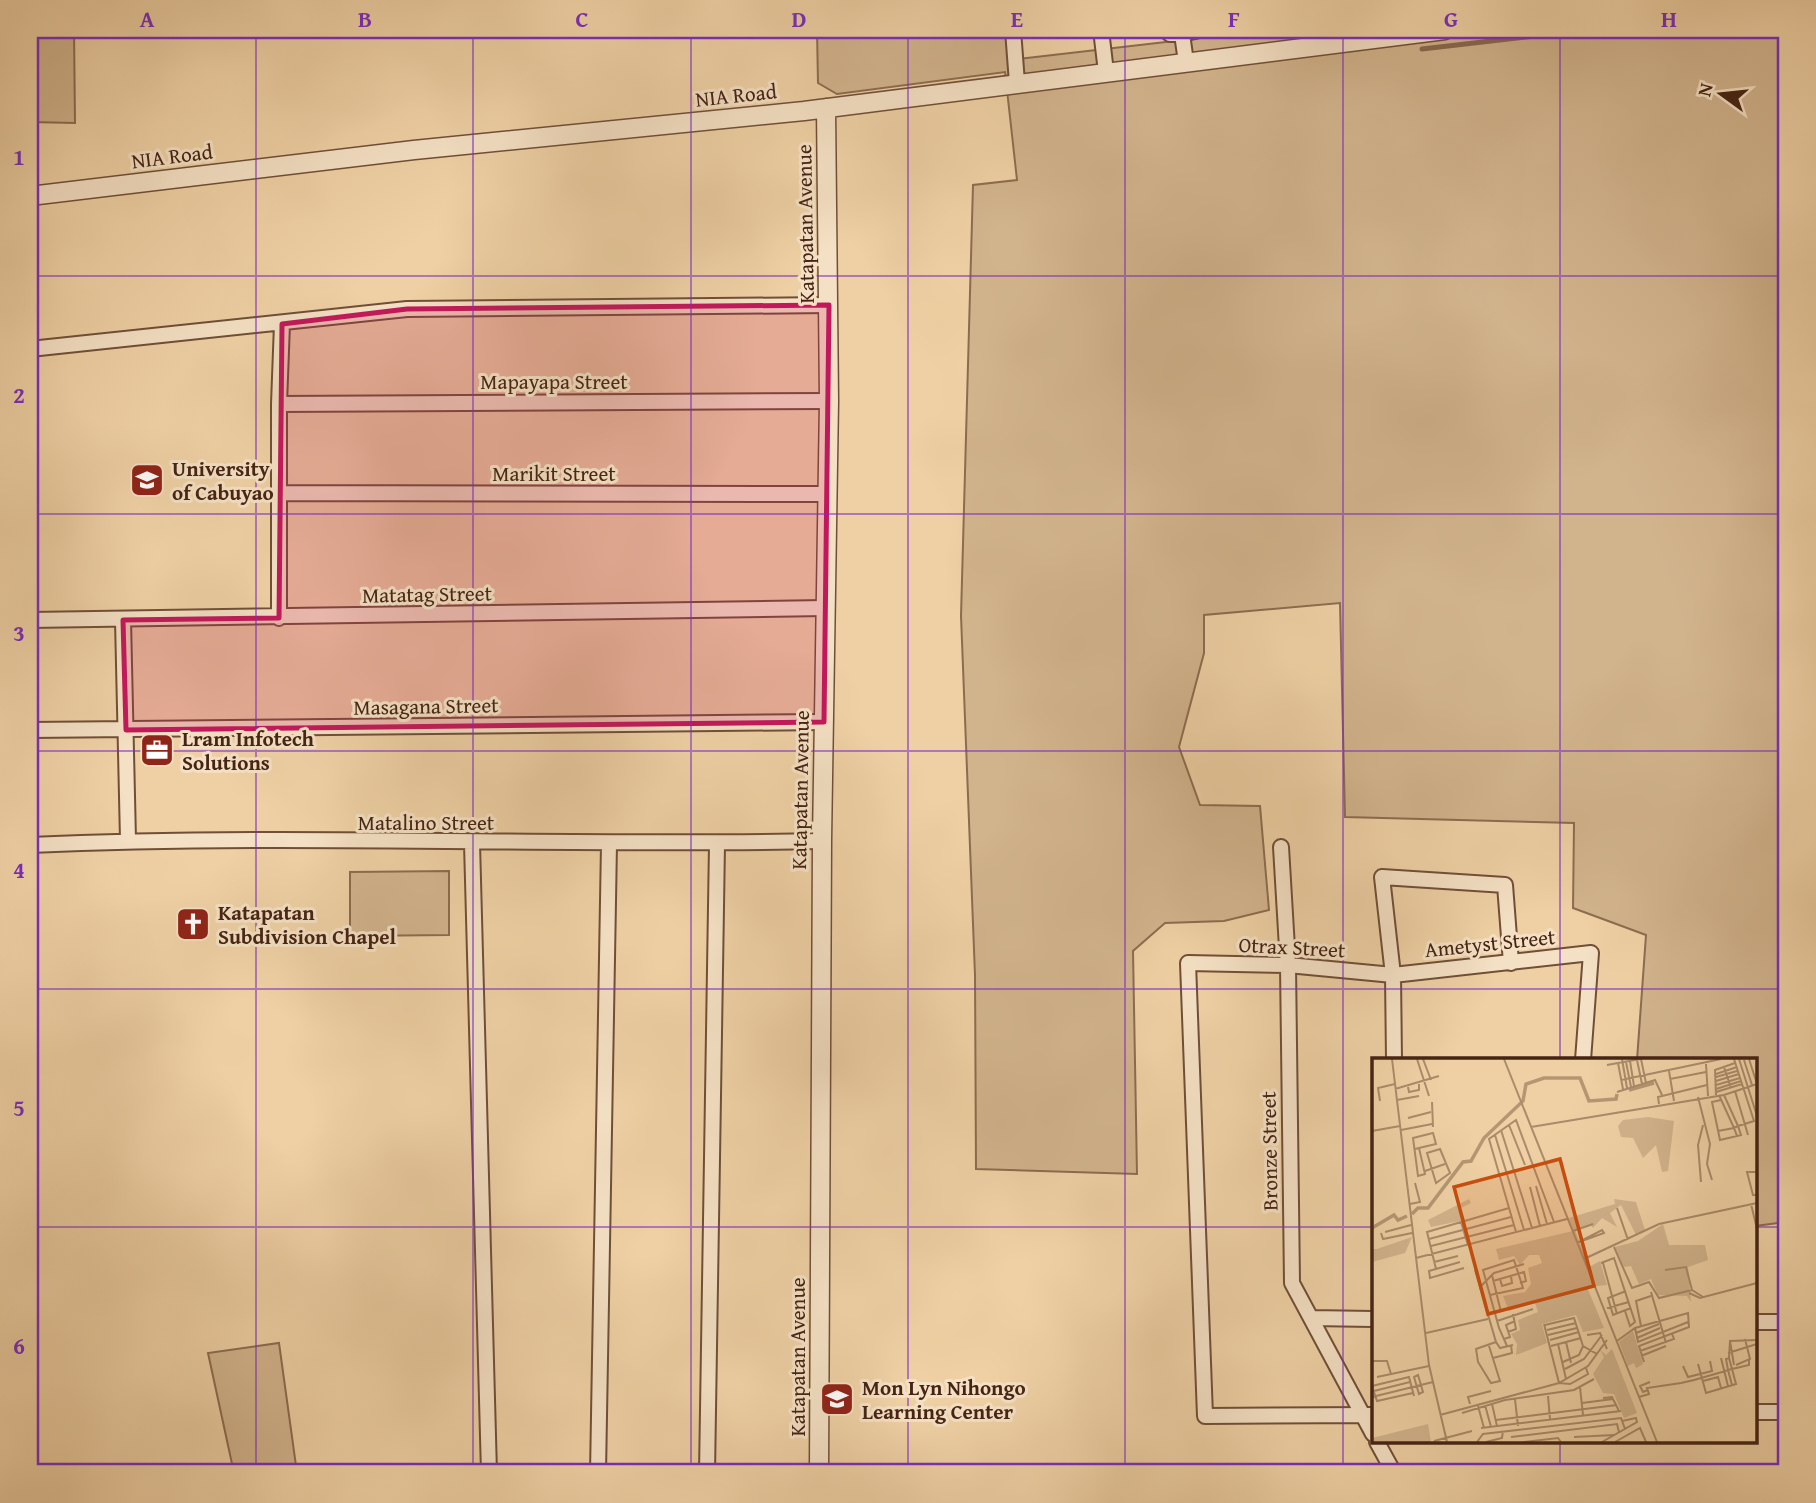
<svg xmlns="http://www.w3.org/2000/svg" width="1816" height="1503" font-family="'Gentium Book Plus',serif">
<rect width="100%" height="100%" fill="#eed0a4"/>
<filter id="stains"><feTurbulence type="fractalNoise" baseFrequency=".00286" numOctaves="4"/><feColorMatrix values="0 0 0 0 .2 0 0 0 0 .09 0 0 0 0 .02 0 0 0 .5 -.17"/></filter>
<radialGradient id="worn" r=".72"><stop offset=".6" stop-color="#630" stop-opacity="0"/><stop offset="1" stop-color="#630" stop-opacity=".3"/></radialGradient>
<path fill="#d1b38c" stroke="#8c6c50" stroke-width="2" d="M 30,30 L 74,30 L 75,123 L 30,122 Z
M 817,30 L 1006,30 L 1009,60 L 1270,30 L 1786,30 L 1786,1222 L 1755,1226 L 1755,1060 L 1637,1060 L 1646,935 L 1573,908 L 1574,823 L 1345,817 L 1340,603 L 1204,615 L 1204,653 L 1179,747 L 1200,805 L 1260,806 L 1269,910 L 1224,921 L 1165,923 L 1133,951 L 1137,1174 L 976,1169 L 975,975 L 961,616 L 973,185 L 1017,180 L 1005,72 L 837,94 L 818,83 Z
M 449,871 L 449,935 L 350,936 L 350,872 Z
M 279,1343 L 297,1473 L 234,1473 L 208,1353 Z"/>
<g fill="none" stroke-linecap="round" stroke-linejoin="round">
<path stroke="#89684d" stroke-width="5" d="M 1422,49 L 1586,30"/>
<g stroke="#704f38" stroke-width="18">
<path id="minor" d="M 1013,30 L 1017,83
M 1101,30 L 1106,72
M 1165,30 L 1170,34 L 1182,34 L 1186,62
M 1182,34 L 1199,30
M 30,349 L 407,309 L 829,305
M 279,404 L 829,401
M 279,493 L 828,494
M 279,618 L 279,404 L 282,324
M 30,620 L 825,608
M 123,620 L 128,840
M 30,730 L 824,722
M 472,843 L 489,1473
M 30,845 C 293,833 558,847 822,841
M 1281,847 L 1288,965 L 1292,1283 L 1373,1434
M 1394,1060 L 1393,975 L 1382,877 L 1505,885 L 1511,963
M 1311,1318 L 1373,1319
M 1755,1322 L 1786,1322
M 1755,1412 L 1786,1412
M 1373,1415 L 1205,1416 L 1188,963 L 1288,965 L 1393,975 L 1591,953 L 1583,1060
M 1377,1442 L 1394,1473
M 598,1473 L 609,844
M 707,1473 L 717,844"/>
</g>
<g stroke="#704f38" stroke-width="21">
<path id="tertiary" d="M 30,196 L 414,150 L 804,111 L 1445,30
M 819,1473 L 822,841 L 829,401 L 826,108"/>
</g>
<use href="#minor" stroke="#f4e0c4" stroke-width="14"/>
<use href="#tertiary" stroke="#f4e0c4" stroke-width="18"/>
</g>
<path fill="#c2185b" fill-opacity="0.2" stroke="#c2185b" stroke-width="5" stroke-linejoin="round" d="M 829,305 L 824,722 L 126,730 L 123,620 L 279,618 L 282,324 L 407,309 Z"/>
<path fill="none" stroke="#7b2cbf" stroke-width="2" stroke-opacity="0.55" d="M 256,30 L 256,1473M 473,30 L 473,1473M 691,30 L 691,1473M 908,30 L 908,1473M 1125,30 L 1125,1473M 1343,30 L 1343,1473M 1560,30 L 1560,1060M 30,276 L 1786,276M 30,514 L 1786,514M 30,751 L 1786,751M 30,989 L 1786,989M 30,1227 L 1373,1227M 1755,1227 L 1786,1227M 1560,1442 L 1560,1473"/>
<defs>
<g id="university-square" transform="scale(1.75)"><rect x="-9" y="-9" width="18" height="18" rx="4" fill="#8f2418" stroke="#f4e0c4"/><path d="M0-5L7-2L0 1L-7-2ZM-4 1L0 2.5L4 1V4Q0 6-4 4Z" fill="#fff"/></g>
<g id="office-square" transform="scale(1.75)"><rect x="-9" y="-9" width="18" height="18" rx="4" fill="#8f2418" stroke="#f4e0c4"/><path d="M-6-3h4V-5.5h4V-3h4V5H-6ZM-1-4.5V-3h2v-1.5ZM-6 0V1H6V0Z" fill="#fff"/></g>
<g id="church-square" transform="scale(1.75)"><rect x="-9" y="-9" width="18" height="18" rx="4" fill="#8f2418" stroke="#f4e0c4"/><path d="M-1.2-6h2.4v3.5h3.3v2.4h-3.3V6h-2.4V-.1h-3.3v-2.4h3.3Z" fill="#fff"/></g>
<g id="school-square" transform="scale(1.75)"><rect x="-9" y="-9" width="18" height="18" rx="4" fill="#8f2418" stroke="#f4e0c4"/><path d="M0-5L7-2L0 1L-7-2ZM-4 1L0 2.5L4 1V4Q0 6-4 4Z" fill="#fff"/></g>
</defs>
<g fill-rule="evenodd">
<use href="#university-square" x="147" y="480"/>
<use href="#office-square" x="157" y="750"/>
<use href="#church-square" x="193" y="924"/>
<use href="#school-square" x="837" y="1399"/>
</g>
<g text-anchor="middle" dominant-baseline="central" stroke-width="6" stroke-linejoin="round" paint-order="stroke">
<g font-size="21" fill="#462414" stroke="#f4e0c4">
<text transform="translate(736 95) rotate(-6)">NIA Road</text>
<text transform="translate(172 156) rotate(-7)">NIA Road</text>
<text transform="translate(805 224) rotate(-91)">Katapatan Avenue</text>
<text x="554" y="381">Mapayapa Street</text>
<text x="554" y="473">Marikit Street</text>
<text transform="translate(427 594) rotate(-1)">Matatag Street</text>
<text transform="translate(426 706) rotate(-1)">Masagana Street</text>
<text transform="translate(800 790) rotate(-89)">Katapatan Avenue</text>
<text x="426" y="822">Matalino Street</text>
<text transform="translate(1490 943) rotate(-6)">Ametyst Street</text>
<text transform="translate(1292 947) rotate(3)">Otrax Street</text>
<text transform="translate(1269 1151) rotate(-91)">Bronze Street</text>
<text transform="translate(797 1357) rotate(-90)">Katapatan Avenue</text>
</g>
<g font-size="21" font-weight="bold" fill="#462414" stroke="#f4e0c4" text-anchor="start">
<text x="172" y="468">University<tspan x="172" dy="24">of Cabuyao</tspan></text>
<text x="182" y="738">Lram Infotech<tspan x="182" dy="24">Solutions</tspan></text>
<text x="218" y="912">Katapatan<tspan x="218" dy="24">Subdivision Chapel</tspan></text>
<text x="862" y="1387">Mon Lyn Nihongo<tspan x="862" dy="24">Learning Center</tspan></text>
</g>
</g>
<g transform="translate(1372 1058)">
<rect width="385" height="385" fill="#eed0a4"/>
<path d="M 276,59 L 302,63 L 296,113 L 290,114 L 284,87 L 271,100 L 261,80 L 249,79 L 246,68 L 251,62 ZM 97,141 L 99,145 L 89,150 L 93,162 L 59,169 L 56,162 ZM 242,141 L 264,144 L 273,172 L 264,177 L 249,147 L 238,155 L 245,169 L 230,160 L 221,170 L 219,167 L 203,172 L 217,209 L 228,203 L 235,227 L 215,229 L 232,270 L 211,274 L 204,257 L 170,266 L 175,285 L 144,297 L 145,286 L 139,276 L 148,272 L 146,262 L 166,254 L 163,245 L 137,253 L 131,238 L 153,234 L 159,226 L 156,210 L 170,205 L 167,197 L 157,197 L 148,207 L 142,198 L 127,202 L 124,191 L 201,173 L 197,160 L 243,146 ZM 291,166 L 297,187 L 333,187 L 336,202 L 316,209 L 319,244 L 315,238 L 286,237 L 279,221 L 267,226 L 259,208 L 252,209 L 243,189 L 266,183 ZM 40,179 L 33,195 L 0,204 L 0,180 L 1,191 L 5,191 ZM 261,273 L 271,306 L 264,310 L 262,305 L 256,308 L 247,284 ZM 240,291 L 265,355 L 252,360 L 242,336 L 231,335 L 221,316 L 232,299 L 228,292 L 234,297 ZM 56,366 L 59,384 L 0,384 L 0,380 Z" fill="#d1b38c"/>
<path fill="none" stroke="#b59673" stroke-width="3.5" d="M 257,32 L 282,25M 40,156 L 46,150 L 56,150 L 91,104 L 99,103 L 112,80 L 151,43 L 154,26 L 172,20 L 208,20 L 217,43 L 244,41 L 245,36M 0,170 L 22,157 L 26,162 L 35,158"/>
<path fill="none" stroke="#ab8b6a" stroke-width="2" d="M 20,1 L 57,307 L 75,384M 45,1 L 57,38M 51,1 L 59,22M 132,1 L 285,384M 250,1 L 255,30M 269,1 L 274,25M 367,1 L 385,58M 377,1 L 385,26M 265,2 L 270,26M 372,2 L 380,27M 258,3 L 262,28M 254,4 L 259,29M 246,5 L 251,31M 334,6 L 336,38M 235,7 L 268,1M 352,9 L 359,30M 297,13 L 302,43M 344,16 L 365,9M 344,19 L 365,13M 298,21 L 334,14M 249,22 L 349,1M 344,23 L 367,16M 344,27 L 368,20M 36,29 L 37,34 L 47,32 L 47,26M 23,31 L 67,18M 344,31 L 369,23M 363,33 L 376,77M 245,34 L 283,22 L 290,37M 344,34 L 370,26M 344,37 L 343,12 L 363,5M 352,37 L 366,68 L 382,63 L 362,1M 326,39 L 338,86 L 335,106 L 340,122M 25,42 L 47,38M 349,42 L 340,44 L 348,82 L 365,78M 8,43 L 6,30 L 23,26M 60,44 L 61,69M 287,46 L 286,39 L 335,27M 36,60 L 59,54M 137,67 L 153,107M 159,69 L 352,37 L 385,26M 29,72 L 60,66M 129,72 L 160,170M 0,73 L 28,68M 346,73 L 362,70 L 366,68 L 369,77 L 365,78 L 362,70 L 347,37M 123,77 L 152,172M 43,91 L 47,90 L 64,86 L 61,75 L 41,80 L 46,118 L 53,116 L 47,90M 68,91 L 78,115 L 64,125 L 55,95 ZM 53,113 L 73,106M 385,114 L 375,114 L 381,137 L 385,137M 329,124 L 326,87 L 331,67M 164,128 L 175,166M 158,129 L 168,168M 38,146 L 48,144 L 43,125M 379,146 L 385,171M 245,150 L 256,182M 89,164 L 96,187M 201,173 L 221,166M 13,174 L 39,167M 144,174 L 117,81 L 144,62 L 182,164M 9,175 L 11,181 L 40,175M 57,181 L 139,159M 205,185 L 230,172 L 232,175 L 207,184M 59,188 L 142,167M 242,189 L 260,230 L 277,224 L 287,240 L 320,232 L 331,239M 44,200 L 195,161M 212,201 L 287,166 L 385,145M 62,204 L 86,198M 88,204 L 57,213 L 58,220 L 92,210M 229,205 L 242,200 L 263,264 L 258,268 L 253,253M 231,205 L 245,256M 64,211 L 55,174 L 137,150M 103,212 L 124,284 L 128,290 L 141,287M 293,212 L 314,209 L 320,232M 120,217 L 129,254M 128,221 L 130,228 L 140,225 L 139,218M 121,223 L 152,214 L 154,223 L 148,225M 108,229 L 122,215 L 152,206M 254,233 L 236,240 L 241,257 L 259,250M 279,234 L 294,285M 317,235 L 328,240 L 385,225M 118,237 L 151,230 L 142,202 L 111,212 L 127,270 L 135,288M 235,250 L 257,244M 125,263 L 161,251M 172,266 L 187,325M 173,267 L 202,260 L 211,288 L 225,296M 269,268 L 264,243 L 279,238M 263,270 L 266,284 L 316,264M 175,272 L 204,265M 136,274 L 144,271 L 141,256M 54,275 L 116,261M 264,275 L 287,266M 176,277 L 205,270M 215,277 L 228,275 L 235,291M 265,280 L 288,270M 132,281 L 138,279 L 134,267 L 143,263M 178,282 L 207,274M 245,283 L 263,270 L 316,255 L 317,269 L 267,288 L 272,304M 358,283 L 362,307M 194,284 L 199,305M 186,286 L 194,321M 117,288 L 128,323 L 119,325 L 106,304 L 104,291 L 124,284M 179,288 L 209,280M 268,293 L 302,281 L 300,276M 356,295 L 385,286M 269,298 L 294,288M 121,300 L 140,295 L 139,287M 349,300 L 356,328M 357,300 L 358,283 L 385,282M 0,303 L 15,303 L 19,316M 191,304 L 207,297 L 211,288M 326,306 L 334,335 L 364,326 L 360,311 L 377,307 L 377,302M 364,307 L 378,301 L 373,281M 311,308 L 316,319 L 340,313 L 338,303M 193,311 L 212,301 L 230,277M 46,317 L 51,334 L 47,336 L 42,319 ZM 5,319 L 57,308M 331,323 L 346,319 L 349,330M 187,325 L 198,326 L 216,316 L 214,310M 208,329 L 211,357M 276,332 L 271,334 L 268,328 L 278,324M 2,333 L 38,324M 41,335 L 5,343 L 0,328 L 37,319 L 42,338M 176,338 L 178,361M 0,339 L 61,324M 267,339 L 277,336 L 275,330 L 309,325 L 322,322 L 350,314 L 352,314 L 353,313 L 356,312 L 360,311 L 357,300 L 354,301 L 356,312 L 360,327M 231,340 L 240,339 L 247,353M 143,341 L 146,368M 210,345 L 241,341M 98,346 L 96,339 L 119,333M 120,346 L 125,368M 113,347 L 119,369M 106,348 L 112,370M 90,355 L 133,342 L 202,332 L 222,321M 68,357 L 187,325 L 216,308 L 235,282M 124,362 L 245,347M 109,370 L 249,353M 139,379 L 245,366 L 247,374M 202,379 L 242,377M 62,383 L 100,373M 105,384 L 111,376 L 249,360 L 253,371M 114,384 L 130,380 L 131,373M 151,384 L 186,380 L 189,384M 230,384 L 265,364 L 264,360 L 250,363M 243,384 L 268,370 L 274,384"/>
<path fill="#c84e0e" fill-opacity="0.15" stroke="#c84e0e" stroke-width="3.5" d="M 188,101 L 222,228 L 116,256 L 82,129 Z"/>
<rect width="385" height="385" fill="none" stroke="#462414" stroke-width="3.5"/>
</g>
<rect width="1816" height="1503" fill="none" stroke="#eed0a4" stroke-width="77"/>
<g transform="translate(1721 94) rotate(285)" stroke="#f4e0c4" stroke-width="5" paint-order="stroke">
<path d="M0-5L12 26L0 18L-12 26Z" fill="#462414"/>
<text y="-10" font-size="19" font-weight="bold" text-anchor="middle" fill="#462414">N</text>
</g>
<rect x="38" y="38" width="1740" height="1426" fill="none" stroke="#7b2cbf" stroke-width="2.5"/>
<g font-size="23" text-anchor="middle" font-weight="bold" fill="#7b2cbf">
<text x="147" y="27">A</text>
<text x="365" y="27">B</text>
<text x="582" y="27">C</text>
<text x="799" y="27">D</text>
<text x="1017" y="27">E</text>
<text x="1234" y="27">F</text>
<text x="1451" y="27">G</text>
<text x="1669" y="27">H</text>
<text x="19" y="165">1</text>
<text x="19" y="403">2</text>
<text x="19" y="641">3</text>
<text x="19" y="878">4</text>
<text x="19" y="1116">5</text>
<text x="19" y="1354">6</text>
</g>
<rect width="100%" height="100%" filter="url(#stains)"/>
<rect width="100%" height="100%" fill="url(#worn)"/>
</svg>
